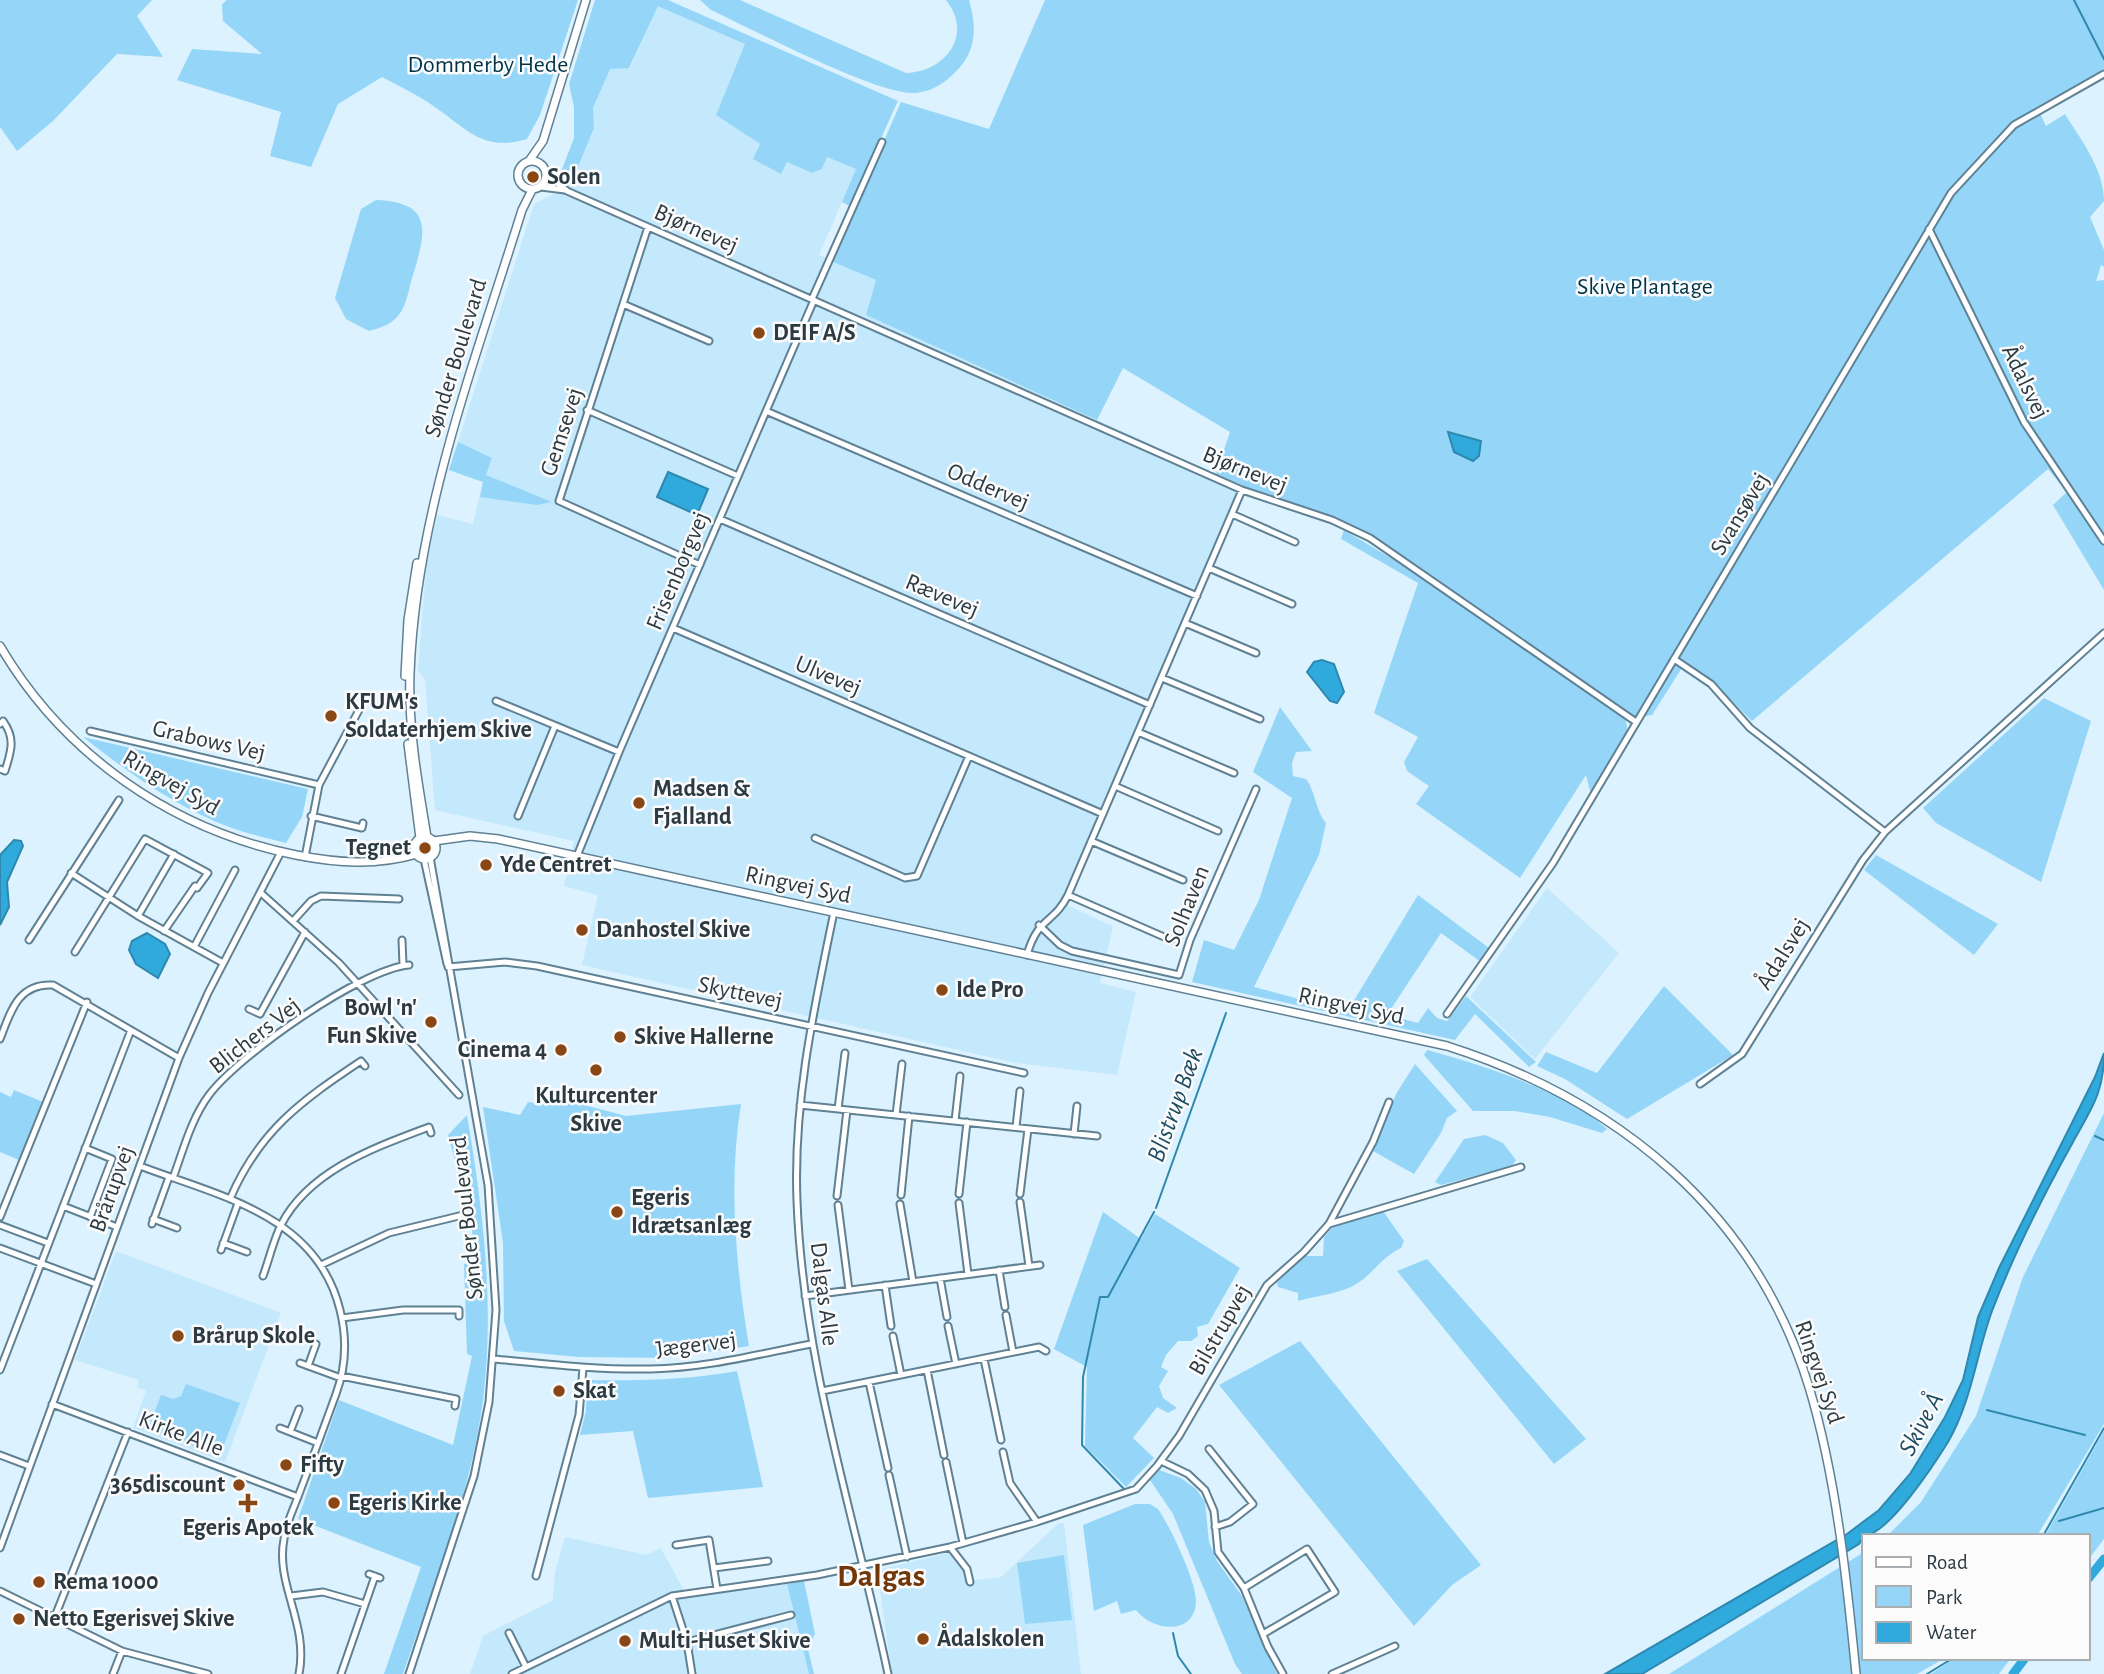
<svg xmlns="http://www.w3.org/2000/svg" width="2104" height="1674" font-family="'Alegreya Sans',sans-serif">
<rect width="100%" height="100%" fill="#dcf2fe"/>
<path fill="#c4e8fc" d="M 658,5 L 746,44 L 716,115 L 760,144 L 753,159 L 786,162 L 812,173 L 822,169 L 827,157 L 856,169 L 819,255 L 876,280 L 866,315 L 1241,485 L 1060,902 L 1113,926 L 1100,983 L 1136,992 L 1117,1075 L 1016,1063 L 582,965 L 598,895 L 564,886 L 574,841 L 435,810 L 425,679 L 418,671 L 426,566 L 437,515 L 473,524 L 483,482 L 449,470 L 534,204 L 553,194 L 559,177 L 573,178 L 594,128 L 593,108 L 610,68 L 630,68 Z
M 1547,888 L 1619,953 L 1535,1059 L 1470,997 Z
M 116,1251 L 281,1313 L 225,1462 L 133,1428 L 146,1391 L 137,1387 L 139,1380 L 75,1360 Z
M 1059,1523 L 1064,1523 L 1081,1674 L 892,1674 L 877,1570 L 949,1553 L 965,1570 L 967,1581 L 1001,1577 Z
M 565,1537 L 646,1555 L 661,1548 L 687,1596 L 787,1584 L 809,1674 L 470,1674 L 483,1636 L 553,1600 L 555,1572 Z"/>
<path fill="#95d6f8" d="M 0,0 L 152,0 L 137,16 L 163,57 L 117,54 L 53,121 L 17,151 L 0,127 Z
M 227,0 L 578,0 L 540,115 L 527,139 C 485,151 471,133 439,110 C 422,97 401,87 382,77 L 338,104 L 311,167 L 270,156 L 281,112 L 177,80 L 192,49 L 262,54 L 223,21 L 222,4 Z
M 595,0 L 668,0 L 898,101 L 850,206 L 842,202 L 856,169 L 827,157 L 822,169 L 812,173 L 787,162 L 781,174 L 753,159 L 760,144 L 716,115 L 745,44 L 658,6 L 629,68 L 610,69 L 593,108 L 594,128 L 573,179 L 559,177 L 574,138 L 574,107 L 569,84 Z
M 700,0 L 740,0 L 906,73 C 945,72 974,35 946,0 L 969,0 C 976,24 977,46 961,66 C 949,80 935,91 916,93 C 878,96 752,29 711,10 Z
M 1045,0 L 2104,0 L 2104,69 L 2038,109 L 2046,126 L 2065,114 C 2081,140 2104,169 2104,201 L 2090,217 L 2104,250 L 2104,267 L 2101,265 L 2096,281 L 2104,280 L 2104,590 L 2053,505 L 2067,492 L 2048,469 L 1752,721 L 1707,677 L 1685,663 L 1652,715 L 1635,718 L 1384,545 C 1330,517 1272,499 1216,474 L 1230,432 L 1123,368 L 1097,420 L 866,315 L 876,280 L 831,261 L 901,102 L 989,129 Z
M 376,200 C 434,202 426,232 413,275 C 409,287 407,306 398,316 C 390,325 380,328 369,331 L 346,319 L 335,298 L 361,209 Z
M 458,442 L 492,458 L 486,475 L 552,502 L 537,505 L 480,497 L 483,482 L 449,470 Z
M 1344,530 L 1409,569 L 1625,717 L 1628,732 L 1591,795 L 1586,775 L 1520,878 L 1416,804 L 1429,786 L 1407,771 L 1404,762 L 1418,737 L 1374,713 L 1418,583 L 1341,539 Z
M 2044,698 L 2091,721 L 2041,882 L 1936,823 L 1923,808 Z
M 1280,707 L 1312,751 L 1296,752 L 1292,763 L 1293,776 L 1306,779 C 1316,792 1315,810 1326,823 L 1319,855 L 1254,987 L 1347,1012 L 1418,895 L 1489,948 L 1481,962 L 1441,933 L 1387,1015 L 1418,1023 L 1428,1008 L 1437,1018 L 1447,1021 L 1466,996 L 1536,1062 L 1529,1067 L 1475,1014 L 1455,1040 L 1192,982 L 1204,940 L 1234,950 L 1259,900 L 1292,798 L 1253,772 Z
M 83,737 L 308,789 L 302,817 L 286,843 C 268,838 248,834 229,827 C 176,807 127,772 83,737 Z
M 1876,855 L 1998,924 L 1974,955 L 1864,870 Z
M 1664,986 L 1733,1055 L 1627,1119 L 1565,1079 L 1537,1066 L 1546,1052 L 1597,1073 Z
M 1427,1050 C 1480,1064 1567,1092 1607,1129 L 1602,1133 L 1550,1117 L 1515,1111 L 1473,1111 L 1424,1055 Z
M 1415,1064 L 1457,1111 L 1447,1118 L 1441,1133 L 1414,1174 L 1373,1151 L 1396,1094 Z
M 14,1090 L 43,1102 L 19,1160 L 0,1152 L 0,1092 L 11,1097 Z
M 554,1097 L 626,1116 L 741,1104 C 728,1184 736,1267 749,1346 L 666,1358 L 579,1357 L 514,1351 L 504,1321 L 503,1243 L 483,1107 L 520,1115 L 528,1102 L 540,1104 Z
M 2104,1113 L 2104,1424 L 2037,1536 L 1887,1536 L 1921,1502 L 1976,1416 L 2023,1277 Z
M 467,1115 C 483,1210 495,1304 483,1400 C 471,1494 433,1585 403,1674 L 384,1674 L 421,1567 L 298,1519 L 339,1400 L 453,1445 L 472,1356 L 467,1354 L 464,1264 L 475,1261 L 471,1220 L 448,1135 Z
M 1485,1135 L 1503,1143 L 1516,1160 L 1512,1166 L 1441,1185 L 1435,1182 L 1464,1139 Z
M 1383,1211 L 1404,1241 L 1401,1248 C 1381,1257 1372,1276 1353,1286 C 1337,1294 1315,1296 1298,1301 L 1298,1293 L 1278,1287 L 1276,1278 L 1305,1256 L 1323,1256 L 1324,1237 L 1334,1226 Z
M 1103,1212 L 1141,1239 L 1155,1214 L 1240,1268 L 1208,1324 L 1197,1327 L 1198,1336 L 1191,1341 L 1178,1341 L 1166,1355 L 1161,1367 L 1168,1371 L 1159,1386 L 1163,1398 L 1177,1408 L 1168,1413 L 1157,1407 L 1133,1438 L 1154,1458 L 1126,1487 L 1085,1446 L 1087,1367 L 1054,1349 Z
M 1427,1259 L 1586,1439 L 1554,1464 L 1397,1271 Z
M 1300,1341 L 1481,1565 L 1452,1585 L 1414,1626 L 1219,1385 Z
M 737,1371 L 763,1487 L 648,1498 L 633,1431 L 580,1435 L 586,1411 L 587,1380 C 638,1381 687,1380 737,1371 Z
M 186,1384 L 240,1403 L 220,1455 L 148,1429 L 161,1395 L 173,1399 L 181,1396 Z
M 2104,1431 L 2104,1539 L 2088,1560 L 2088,1536 L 2045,1536 Z
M 1159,1470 L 1181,1478 L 1196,1489 L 1205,1502 L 1209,1542 L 1217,1561 L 1242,1596 L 1277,1674 L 1242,1674 L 1235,1664 L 1173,1514 L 1150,1480 Z
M 1135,1504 L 1150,1504 L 1158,1509 C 1171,1528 1195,1579 1196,1600 C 1196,1636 1153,1632 1136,1610 L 1121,1614 L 1117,1601 L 1094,1611 L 1083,1525 Z
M 1864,1552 L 1864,1658 L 1945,1658 L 1917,1674 L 1669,1674 Z
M 1064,1555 L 1072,1620 L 1025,1624 L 1017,1563 Z
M 804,1581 L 815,1634 L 812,1640 L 806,1641 L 814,1674 L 809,1674 L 787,1584 Z
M 1954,1658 L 2011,1658 L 1999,1674 L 1931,1674 Z"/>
<path fill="#30a9dd" stroke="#2f88ae" stroke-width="2" d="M 1448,432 L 1481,441 L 1479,456 L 1473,461 L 1454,452 Z
M 668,472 L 708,489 L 697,515 L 657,497 Z
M 1322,660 L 1334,664 L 1344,692 L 1337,703 L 1330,701 L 1307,672 L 1314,662 Z
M 14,840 L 21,841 L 23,846 L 7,882 L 9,907 L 0,925 L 0,855 Z
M 147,933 L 165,944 L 170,954 L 158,978 L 136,964 L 129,950 L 132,941 Z
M 2104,1053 C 2104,1093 2091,1109 2073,1142 C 2043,1196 2014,1253 1992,1311 C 1976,1355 1972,1400 1948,1442 C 1935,1463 1889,1534 1864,1536 L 1859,1544 L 1642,1674 L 1605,1674 L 1847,1534 L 1879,1510 L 1910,1474 L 1945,1417 L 1963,1380 L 1978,1317 L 1999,1268 L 2095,1077 Z"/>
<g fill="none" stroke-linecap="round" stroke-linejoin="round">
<path stroke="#2f88ae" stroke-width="2" d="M 2074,0 L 2104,59
M 2095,1136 L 2104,1140
M 1156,1208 L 1226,1013
M 1987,1410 L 2085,1435
M 1124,1489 L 1082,1445 L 1083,1377 L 1100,1297 L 1108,1297 L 1154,1212
M 2059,1521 L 2104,1508
M 2043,1536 L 2104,1428
M 1173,1633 L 1178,1656 L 1191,1674
M 1927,1674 L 1953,1658"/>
<path stroke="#30a9dd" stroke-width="9" d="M 2088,1579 L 2104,1559
M 2013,1674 L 2025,1658"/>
<g stroke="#5f8193" stroke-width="9">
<path id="minor" d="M 547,174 L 567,191 L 1242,490 L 1332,520 L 1370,538 L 1636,722
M 541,187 L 565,190
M 648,227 L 559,501 L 700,565
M 1929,229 L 2024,422 L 2104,541
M 812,299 L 882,142
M 623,304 L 709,341
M 587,410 L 738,476
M 766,411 L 1197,596
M 1232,514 L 1295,542
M 720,519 L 1150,705
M 1209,568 L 1292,604
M 1185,623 L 1256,653
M 673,628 L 1103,814
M 1674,659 L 1711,684 L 1750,728 L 1885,832
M 1162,678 L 1260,719
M 496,701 L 619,752
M 0,724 L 3,721 C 16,739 11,751 5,771 L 0,769
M 90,731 L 319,785
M 1138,732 L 1234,773
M 1115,786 L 1218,831
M 311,816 L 362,828 L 363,823
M 518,816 L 555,726
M 815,838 L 905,878 L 917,876 L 969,756
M 1091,841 L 1183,880
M 577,856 L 619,752 L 814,300
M 305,857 L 319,785 L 359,710
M 424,859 L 447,964
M 71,873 L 138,916 L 223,963
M 261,893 L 339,963 L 459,1095
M 1068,895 L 1171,940
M 834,912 C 814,1008 793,1103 797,1201 C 803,1363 855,1517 888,1674
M 138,916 L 174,854
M 293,921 L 311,901 L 321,896 L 399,899
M 1039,925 L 1060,945 L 1072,951 L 1179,975 L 1190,940 L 1256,789
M 29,940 L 119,800
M 402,940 L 403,965
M 194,947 L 235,870
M 75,952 L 145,839 L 208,873 L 197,888 L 195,886 L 164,931
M 1027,955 C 1038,916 1054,924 1068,895 L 1242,490
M 448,967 L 505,962 L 537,966 L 1024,1073
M 249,1009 L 260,1014 L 305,932
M 1447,1014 L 1553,863 L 1951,193 L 2014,125 L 2104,74
M 0,1039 C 11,1011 18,983 53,985 L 179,1058
M 1700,1084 L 1742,1054 L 1863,860 L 1885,832 L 2104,633
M 800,1105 L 1097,1136
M 838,1109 L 845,1053
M 896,1115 L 902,1064
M 955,1121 L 960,1076
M 1016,1127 L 1020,1091
M 1074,1134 L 1077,1106
M 85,1148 L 112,1159 L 90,1217
M 140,1166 C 219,1196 317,1215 340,1310 C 347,1338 346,1367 336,1394 C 324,1427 312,1460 299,1494 C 294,1508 286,1523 284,1539 C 275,1585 309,1623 299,1674
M 173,1178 C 183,1151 191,1119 209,1095 C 239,1055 361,969 409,965
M 959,1194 L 967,1122
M 1020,1194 L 1028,1129
M 901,1195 L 909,1116
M 837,1196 L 847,1110
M 230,1199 C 259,1131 301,1101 361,1061 L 365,1066
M 1020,1202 L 1029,1266
M 959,1203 L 968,1274
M 900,1204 L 913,1282
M 838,1205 L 849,1290
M 63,1206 L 117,1227
M 0,1217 L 87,1002
M 153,1219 L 177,1228
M 152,1224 L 169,1177
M 1329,1224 L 1521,1167
M 0,1225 L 48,1243
M 223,1243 L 247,1252
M 0,1248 L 96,1284
M 221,1250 L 238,1203
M 321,1265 L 389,1233 L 463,1215 L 464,1221
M 999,1270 L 1005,1307
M 263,1276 C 269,1260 273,1241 281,1225 C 309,1170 376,1147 429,1127 L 431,1133
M 940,1278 L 947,1317
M 885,1285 L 891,1326
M 805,1296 L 1040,1265
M 1006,1315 L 1013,1352
M 342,1318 L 403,1310 L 459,1310 L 459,1316
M 948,1326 L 956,1364
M 893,1336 L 901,1375
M 494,1359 C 546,1364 599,1370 651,1369 C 705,1368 759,1354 811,1344
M 984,1359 L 1001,1440
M 300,1363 L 341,1378
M 308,1366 L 316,1344
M 0,1370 L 131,1030
M 927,1370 L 944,1455
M 341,1376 L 456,1399 L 455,1406
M 869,1382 L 888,1468
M 822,1391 L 1039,1347 L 1046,1351
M 52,1404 L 298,1497
M 280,1428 L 318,1443
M 290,1432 L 299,1409
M 1209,1449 L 1253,1504 L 1230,1522 L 1215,1527
M 1003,1452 L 1010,1483 L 1037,1522
M 0,1455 L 29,1466
M 1161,1461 L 1188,1474 L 1205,1490 L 1214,1511 L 1218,1552 L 1244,1588 L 1268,1647 L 1283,1674
M 946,1462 L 963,1543
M 889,1475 L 907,1557
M 676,1545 L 709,1540 L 717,1589
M 950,1547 L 967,1569 L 970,1582
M 0,1548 L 179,1058 L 208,993 L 281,852
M 714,1568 L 768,1561
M 369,1574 L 380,1578
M 536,1576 L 579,1415 L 583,1368
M 1244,1588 L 1307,1549 L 1335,1592 L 1263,1634
M 0,1591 L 122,1651 L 208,1674
M 291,1596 L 323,1592 L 365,1604
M 672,1596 L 687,1642 L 692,1674
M 54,1619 L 128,1432
M 509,1633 L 526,1667
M 687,1642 L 791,1615
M 113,1674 L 122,1651
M 341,1674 L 375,1576
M 409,1674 L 474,1476 L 489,1402 L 496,1310 L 488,1185 L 430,857
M 512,1674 L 672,1596 L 817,1575 L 950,1547 L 1037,1522 L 1136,1489 L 1157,1466 L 1179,1436 L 1267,1285 L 1304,1252 L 1329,1224 L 1373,1142 L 1389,1102
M 1332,1674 L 1395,1646"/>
</g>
<g stroke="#5f8193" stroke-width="10">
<path id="major" d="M518 175a14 14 0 1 1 28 0a14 14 0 1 1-28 0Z
M 529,161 L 543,141 L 586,0
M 0,646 C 64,755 172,830 296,855 C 337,863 376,866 417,854
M 405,676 L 408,620 L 417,563
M 408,744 L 420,838
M 427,837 C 418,783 408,729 410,673 C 416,513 475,362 522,210 L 532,190
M414 848a11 11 0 1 1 22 0a11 11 0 1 1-22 0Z
M 434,841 L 470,836 L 498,839 L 1447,1046 C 1617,1100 1755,1211 1809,1387 C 1836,1476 1847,1581 1856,1674"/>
</g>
<use href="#minor" stroke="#fff" stroke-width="5"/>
<use href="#major" stroke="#fff" stroke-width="7"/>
</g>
<g fill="#8a4716" stroke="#fbfbfb" stroke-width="2.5">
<circle cx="533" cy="177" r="7"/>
<circle cx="759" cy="333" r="7"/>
<circle cx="331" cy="716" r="7"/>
<circle cx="639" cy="803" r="7"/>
<circle cx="425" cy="848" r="7"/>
<circle cx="486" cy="865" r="7"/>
<circle cx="582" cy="930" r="7"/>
<circle cx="942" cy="990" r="7"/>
<circle cx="431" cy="1022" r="7"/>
<circle cx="620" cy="1037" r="7"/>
<circle cx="561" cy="1050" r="7"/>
<circle cx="596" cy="1070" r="7"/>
<circle cx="617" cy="1212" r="7"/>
<circle cx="178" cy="1336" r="7"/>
<circle cx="559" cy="1391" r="7"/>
<circle cx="286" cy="1465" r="7"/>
<circle cx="239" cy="1485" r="7"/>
<path d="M244.5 1492.5h7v7h7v7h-7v7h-7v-7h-7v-7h7z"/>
<circle cx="334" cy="1503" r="7"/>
<circle cx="39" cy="1582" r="7"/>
<circle cx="19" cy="1619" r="7"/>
<circle cx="923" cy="1639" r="7"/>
<circle cx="625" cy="1641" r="7"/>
</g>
<g text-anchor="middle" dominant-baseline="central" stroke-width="5" stroke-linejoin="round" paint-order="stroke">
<g font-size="24" fill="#003348" stroke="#fbfbfb">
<text x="488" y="65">Dommerby Hede</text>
<text x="1645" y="287">Skive Plantage</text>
</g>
<g font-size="24" font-weight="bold" fill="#2c3a42" stroke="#fbfbfb" text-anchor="start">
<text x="547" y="177">Solen</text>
<text x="773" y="333">DEIF A/S</text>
<text x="345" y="702">KFUM's<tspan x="345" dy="28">Soldaterhjem Skive</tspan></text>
<text x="653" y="789">Madsen &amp;<tspan x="653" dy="28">Fjalland</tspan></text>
<text x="411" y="848" text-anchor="end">Tegnet</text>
<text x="500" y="865">Yde Centret</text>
<text x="596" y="930">Danhostel Skive</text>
<text x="956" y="990">Ide Pro</text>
<text x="417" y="1008" text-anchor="end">Bowl 'n'<tspan x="417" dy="28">Fun Skive</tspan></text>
<text x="634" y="1037">Skive Hallerne</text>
<text x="547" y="1050" text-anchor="end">Cinema 4</text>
<text x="596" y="1096" text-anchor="middle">Kulturcenter<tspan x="596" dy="28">Skive</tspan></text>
<text x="631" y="1198">Egeris<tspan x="631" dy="28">Idrætsanlæg</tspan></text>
<text x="192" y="1336">Brårup Skole</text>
<text x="573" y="1391">Skat</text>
<text x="300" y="1465">Fifty</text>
<text x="225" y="1485" text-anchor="end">365discount</text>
<text x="348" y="1503">Egeris Kirke</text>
<text x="248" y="1528" text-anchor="middle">Egeris Apotek</text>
<text x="53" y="1582">Rema 1000</text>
<text x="33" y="1619">Netto Egerisvej Skive</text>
<text x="937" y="1639">Ådalskolen</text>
<text x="639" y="1641">Multi-Huset Skive</text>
</g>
<g font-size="24" fill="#2c3a42" stroke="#fbfbfb">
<text transform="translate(696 229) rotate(24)">Bjørnevej</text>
<text transform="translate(456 358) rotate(-73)">Sønder Boulevard</text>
<text transform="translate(2025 382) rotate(64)">Ådalsvej</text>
<text transform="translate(562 432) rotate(-72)">Gemsevej</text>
<text transform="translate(1245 470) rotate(22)">Bjørnevej</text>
<text transform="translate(988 487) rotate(23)">Oddervej</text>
<text transform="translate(1740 514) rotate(-59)">Svansøvej</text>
<text transform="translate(678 571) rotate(-67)">Frisenborgvej</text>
<text transform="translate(942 596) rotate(23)">Rævevej</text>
<text transform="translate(828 676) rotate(23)">Ulvevej</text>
<text transform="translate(209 741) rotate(13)">Grabows Vej</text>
<text transform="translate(171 783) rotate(30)">Ringvej Syd</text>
<text transform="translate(798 885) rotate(12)">Ringvej Syd</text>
<text transform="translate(1187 906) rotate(-68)">Solhaven</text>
<text transform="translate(1783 954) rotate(-58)">Ådalsvej</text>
<text transform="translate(740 993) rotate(12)">Skyttevej</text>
<text transform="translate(1351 1006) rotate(12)">Ringvej Syd</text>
<text transform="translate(255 1036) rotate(-38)">Blichers Vej</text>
<text transform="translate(112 1189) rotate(-70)">Brårupvej</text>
<text transform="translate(467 1218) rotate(-96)">Sønder Boulevard</text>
<text transform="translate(824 1294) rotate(83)">Dalgas Alle</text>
<text transform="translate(1220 1330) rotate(-60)">Bilstrupvej</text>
<text transform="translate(696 1345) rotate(-7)">Jægervej</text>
<text transform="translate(1819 1372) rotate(71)">Ringvej Syd</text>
<text transform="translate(181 1434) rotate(21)">Kirke Alle</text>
</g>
<g font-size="26" font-style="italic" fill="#1e4d63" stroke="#fbfbfb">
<text transform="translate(1175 1105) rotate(-70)">Blistrup Bæk</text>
<text transform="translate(1921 1424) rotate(-62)">Skive Å</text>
</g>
<g font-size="32" font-weight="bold" fill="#733707" stroke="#fbfbfb">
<text x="881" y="1576">Dalgas</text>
</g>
</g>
<rect x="1862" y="1534" width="228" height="126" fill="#fbfbfb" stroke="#a8aeb1" stroke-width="2"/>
<rect x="1876" y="1557" width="35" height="10" fill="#ffffff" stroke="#a8aeb1" stroke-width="2"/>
<text x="1926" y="1569" font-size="21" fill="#2c3a42">Road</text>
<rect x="1876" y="1586" width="35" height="21" fill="#95d6f8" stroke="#a8aeb1" stroke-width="2"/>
<text x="1926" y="1604" font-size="21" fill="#2c3a42">Park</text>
<rect x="1876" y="1622" width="35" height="21" fill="#30a9dd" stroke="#a8aeb1" stroke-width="2"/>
<text x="1926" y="1639" font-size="21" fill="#2c3a42">Water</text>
</svg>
